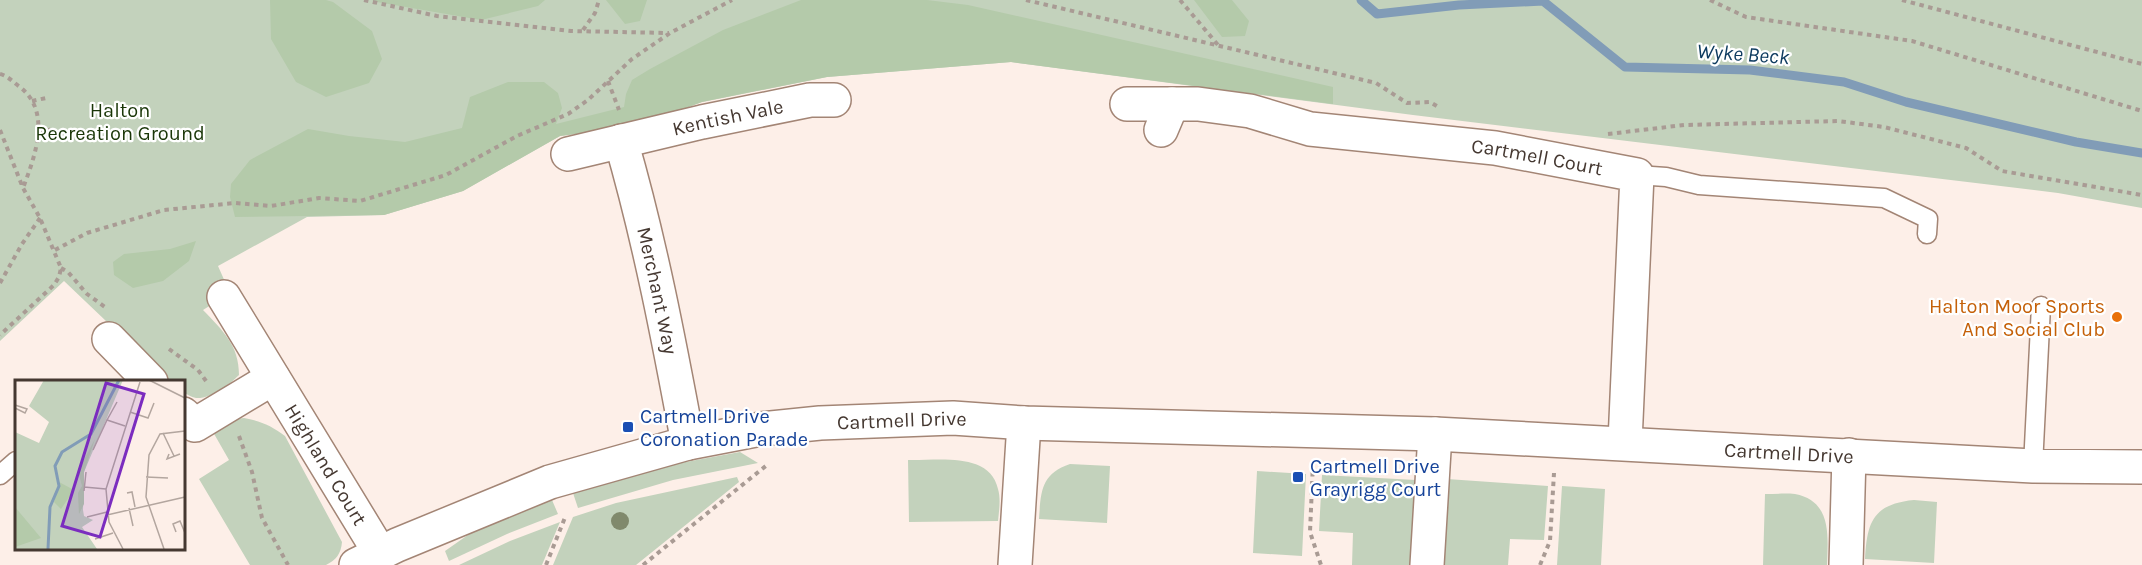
<svg xmlns="http://www.w3.org/2000/svg" width="2142" height="565" font-family="Karla,sans-serif">
<rect width="100%" height="100%" fill="#fdefe8"/>
<path fill="#c3d2bc" d="M 0,0 L 2142,0 L 2142,208 L 2058,193 L 1413,115 L 1011,62 L 827,77 L 702,102 L 637,126 L 560,136 L 463,191 L 384,215 L 307,217 L 218,266 L 230,293 L 203,310 C 223,331 239,345 239,375 C 229,385 211,399 196,398 C 191,397 187,394 183,392 L 183,382 L 170,382 L 64,281 L 0,341 Z
M 244,418 C 260,421 272,426 285,436 L 342,542 C 341,554 336,560 326,565 L 250,565 L 199,479 L 229,460 L 213,432 L 235,419 Z
M 740,452 L 758,463 L 673,480 L 578,508 L 573,493 L 669,465 Z
M 908,460 C 936,461 990,451 998,489 C 1001,499 999,511 998,521 L 909,522 Z
M 1070,464 L 1110,466 L 1107,523 L 1039,519 C 1041,491 1041,474 1070,464 Z
M 1257,471 L 1306,474 L 1302,556 L 1253,553 Z
M 1322,475 L 1416,480 L 1411,565 L 1352,565 L 1353,533 L 1319,531 Z
M 737,477 L 739,482 L 636,565 L 553,565 L 573,517 L 616,503 Z
M 1447,479 L 1548,486 L 1544,540 L 1510,539 L 1508,565 L 1443,565 Z
M 1562,486 L 1605,489 L 1601,565 L 1557,565 Z
M 1765,494 C 1775,494 1785,493 1795,494 C 1832,501 1828,536 1827,565 L 1763,565 Z
M 552,500 L 558,514 L 507,534 L 449,561 L 445,551 L 475,530 Z
M 1914,500 L 1937,502 L 1934,563 L 1865,559 C 1867,522 1873,504 1914,500 Z
M 560,522 L 542,565 L 459,565 L 510,541 Z"/>
<path fill="#b4caaa" d="M 270,0 L 326,0 L 333,2 L 372,31 L 382,59 L 369,83 L 326,97 L 296,82 L 271,39 Z
M 372,0 L 545,0 L 538,6 L 481,20 L 377,2 Z
M 606,0 L 647,0 L 640,21 L 625,24 Z
M 801,0 L 927,0 L 968,5 L 1333,87 L 1333,104 L 1011,62 L 827,77 L 702,102 L 637,126 L 560,136 L 463,191 L 384,215 L 235,217 L 230,197 L 231,184 L 250,160 L 308,129 L 349,136 L 405,142 L 462,128 L 470,97 L 508,82 L 544,82 L 558,93 L 562,108 L 556,124 L 624,107 L 626,94 L 632,80 L 650,69 L 723,30 Z
M 1194,0 L 1232,0 L 1249,21 L 1245,36 L 1222,37 Z
M 196,241 L 189,261 L 163,281 L 133,288 L 114,275 L 113,262 L 124,254 L 170,249 Z"/>
<g fill="none" stroke-linecap="round" stroke-linejoin="round">
<path stroke="#819cb7" stroke-width="9" d="M 1361,0 L 1377,14 L 1459,5 L 1543,1 L 1625,67 L 1750,70 L 1844,82 L 1906,102 L 2076,142 L 2142,153"/>
<g stroke="#a38575" stroke-width="21">
<path id="lane" d="M 1637,175 L 1666,177 L 1699,185 L 1884,198 L 1928,219 L 1927,234
M 2033,466 L 2041,306
M 0,475 L 16,461"/>
</g>
<g stroke="#a38575" stroke-width="36">
<g id="street">
<path d="M 1127,104 L 1172,104 L 1161,130"/>
<path id="s1" d="M 1172,104 L 1198,104 L 1250,111 L 1310,129 L 1495,148 L 1637,175 L 1625,442"/>
<path id="s2" d="M 621,141 C 650,241 669,341 688,443"/>
<path id="s3" d="M 568,154 L 702,122 L 810,100 L 834,100"/>
<path id="s4" d="M 224,297 L 380,553"/>
<path d="M 109,339 L 151,382"/>
<path d="M 183,414 L 195,425 L 273,378"/>
<path d="M 1015,565 L 1024,423"/>
<path d="M 1427,565 L 1435,434"/>
<path d="M 1846,565 L 1849,455"/>
</g>
</g>
<g stroke="#a38575" stroke-width="36">
<g id="secondary">
<path id="s5" d="M 356,565 L 397,545 L 550,482 L 688,443 L 761,429 L 820,423 L 953,418 L 1024,423 L 1435,434 L 2033,466 L 2142,467"/>
</g>
</g>
<path stroke="#a99b94" stroke-width="4" stroke-dasharray="4.5 4.5" stroke-linecap="butt" d="M 364,0 L 437,16 L 571,31 L 669,33
M 1026,0 L 1376,83 L 1407,103 L 1430,102 L 1440,108
M 1180,0 L 1218,45
M 1710,0 L 1746,17 L 1912,41 L 2142,111
M 1902,0 L 2142,64
M 583,30 L 595,13 L 599,0
M 0,74 C 8,76 13,82 20,87 C 52,112 35,156 23,188
M 608,81 L 619,110
M 32,101 L 46,98
M 0,130 L 23,188 L 40,218 L 61,268 L 59,277 L 54,285 L 0,335
M 38,134 L 52,129
M 1608,134 L 1684,125 L 1838,121 L 1884,127 L 1966,148 L 2002,171 L 2142,195
M 55,250 L 87,233 L 164,210 L 235,203 L 271,206 L 319,198 L 360,201 L 446,175 L 517,136 L 568,114 L 588,100 L 632,59 L 670,33 L 732,0
M 61,268 L 68,272 L 87,294 L 105,307
M 0,283 L 22,244 L 40,218
M 169,349 L 198,370 L 206,381
M 239,436 L 252,472 L 262,518 L 288,565
M 1313,463 L 1310,532 L 1321,565
M 546,565 L 566,515
M 643,565 L 767,465
M 1540,565 L 1550,541 L 1554,473"/>
<use href="#lane" stroke="#fff" stroke-width="18"/>
<use href="#street" stroke="#fff" stroke-width="33"/>
<use href="#secondary" stroke="#fff" stroke-width="33"/>
</g>
<circle fill="#80896c" cx="620" cy="521" r="9"/>
<circle fill="#e8710a" stroke="#fff" stroke-width="2" cx="2117" cy="317" r="6"/>
<g fill="#1a4fb4" stroke="#fff" stroke-width="2">
<rect x="622" y="421" width="12" height="12" rx="3"/>
<rect x="1292" y="471" width="12" height="12" rx="3"/>
</g>
<g text-anchor="middle" dominant-baseline="central" stroke-width="4.5" stroke-linejoin="round" paint-order="stroke">
<g font-size="20" fill="#193607" stroke="#fff">
<text x="120" y="110">Halton<tspan x="120" dy="23">Recreation Ground</tspan></text>
</g>
<g font-size="20" fill="#453831" stroke="#fff">
<text stroke="none"><textPath href="#s3" startOffset="164">Kentish Vale</textPath></text>
<text stroke="none"><textPath href="#s1" startOffset="370">Cartmell Court</textPath></text>
<text stroke="none"><textPath href="#s2" startOffset="154">Merchant Way</textPath></text>
<text stroke="none"><textPath href="#s5" startOffset="570">Cartmell Drive</textPath></text>
<text stroke="none"><textPath href="#s5" startOffset="1458">Cartmell Drive</textPath></text>
<text stroke="none"><textPath href="#s4" startOffset="196">Highland Court</textPath></text>
</g>
<g font-size="20" fill="#c56008" stroke="#fff" text-anchor="end">
<text x="2105" y="306">Halton Moor Sports<tspan x="2105" dy="23">And Social Club</tspan></text>
</g>
<g font-size="20" fill="#164399" stroke="#fff" text-anchor="start">
<text x="640" y="416">Cartmell Drive<tspan x="640" dy="23">Coronation Parade</tspan></text>
<text x="1310" y="466">Cartmell Drive<tspan x="1310" dy="23">Grayrigg Court</tspan></text>
</g>
<g font-size="21" font-style="italic" fill="#0f3c60" stroke="#fff">
<text transform="translate(1743 54) rotate(4)">Wyke Beck</text>
</g>
</g>
<g transform="translate(15 380)">
<rect width="170" height="170" fill="#fdefe8"/>
<path d="M 29,0 L 108,0 L 69,92 L 68,130 L 69,136 L 78,140 L 67,147 L 82,169 L 0,169 L 0,52 L 24,63 L 34,42 L 14,26 Z" fill="#c3d2bc"/>
<path d="M 80,59 L 69,92 L 69,124 L 64,134 L 63,113 L 67,106 L 63,91 ZM 44,102 L 59,110 L 46,129 L 39,122 ZM 0,127 L 26,158 L 0,167 Z" fill="#b4caaa"/>
<path fill="none" stroke="#819cb7" stroke-width="3" d="M 33,169 L 35,127 L 44,106 L 40,86 L 47,72 L 76,54 L 104,0"/>
<path fill="none" stroke="#b3a69f" stroke-width="1.5" d="M 134,0 L 170,18M 0,25 L 12,29 L 10,33 L 0,28M 115,32 L 133,38 L 139,23M 92,40 L 102,22M 148,53 L 159,76M 78,70 L 92,40 L 110,46M 154,74 L 152,79 L 165,74M 131,97 L 153,98M 69,107 L 91,109M 69,111 L 71,92M 112,113 L 117,112 L 120,127M 114,128 L 118,146M 92,135 L 170,117M 72,137 L 92,132M 161,152 L 158,144 L 165,141 L 170,153M 80,159 L 98,153M 108,169 L 94,142 L 91,109 L 125,2M 149,169 L 131,117 L 134,75 L 145,54 L 170,51"/>
<path fill="#7b2cbf" fill-opacity="0.15" stroke="#7b2cbf" stroke-width="3" d="M 91,3 L 129,14 L 85,157 L 47,146 Z"/>
<rect width="170" height="170" fill="none" stroke="#453831" stroke-width="3"/>
</g>
</svg>
